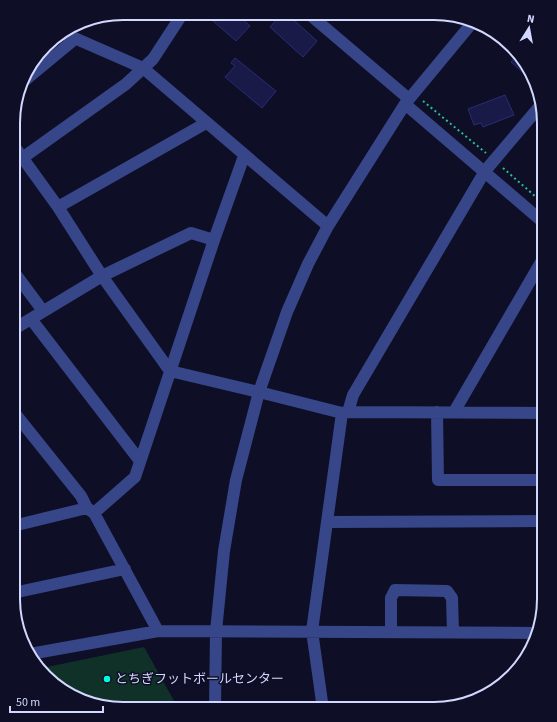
<svg xmlns="http://www.w3.org/2000/svg" width="557" height="722" font-family="'Source Sans 3','Noto Sans JP',sans-serif">
<rect width="100%" height="100%" fill="#0e0f26"/>
<path fill="#103128" d="M 144,647 L 178,708 L 109,708 L 62,690 L 42,668 Z"/>
<path fill="#191a48" stroke="#2a2c76" d="M 204,13 L 236,13 L 250,26 L 236,41 Z
M 275,13 L 286,13 L 317,41 L 303,57 L 270,27 L 278,18 L 275,14 Z
M 504,42 L 533,74 L 534,82 L 511,62 L 516,56 L 502,44 Z
M 235,58 L 276,91 L 262,108 L 225,77 L 235,66 L 231,63 Z
M 505,95 L 514,115 L 483,127 L 481,123 L 474,125 L 468,109 Z"/>
<g fill="none" stroke-linecap="round" stroke-linejoin="round">
<path stroke="#28be93" stroke-width="2" stroke-dasharray="2 3" stroke-linecap="butt" d="M 423,101 L 486,153
M 503,168 L 544,204"/>
<path stroke="#364688" stroke-width="12" d="M 309,14 L 409,99
M 63,33 L 143,68 L 328,226
M 23,82 L 75,39
M 405,104 L 544,223
M 14,146 L 58,207 L 102,276 L 170,371 L 259,392 L 342,413 L 348,412 L 544,413
M 14,164 L 126,84 L 153,59 L 183,13
M 58,207 L 206,123
M 14,272 L 43,311
M 31,319 L 140,461
M 14,329 L 102,276 L 191,233 L 214,240
M 13,411 L 81,496 L 87,508 L 94,513 L 158,631
M 348,412 L 353,395 L 485,171 L 540,106
M 437,412 L 438,480 L 544,480
M 454,412 L 544,257
M 94,513 L 135,477 L 214,240 L 244,156
M 327,522 L 544,521
M 13,526 L 87,508
M 13,593 L 125,569
M 391,632 L 391,598 L 395,590 L 447,591 L 452,598 L 453,632
M 30,654 L 158,631 L 535,633
M 215,708 L 216,631 L 224,551 L 236,480 L 259,392 L 287,312 L 308,264 L 328,226 L 405,104 L 472,23
M 323,709 L 312,631 L 342,413"/>
</g>
<circle fill="#00fedd" stroke="#0e0f26" stroke-width="1.5" cx="107" cy="679" r="4"/>
<g text-anchor="middle" dominant-baseline="central" stroke-width="3" stroke-linejoin="round" paint-order="stroke">
<g font-size="13" fill="#d3d8ff" stroke="#0e0f26" text-anchor="start">
<text x="115" y="679">とちぎフットボールセンター</text>
</g>
</g>
<path d="M0 0H557V722H0ZM123 20H434A103 103 0 0 1 537 123V599A103 103 0 0 1 434 702H123A103 103 0 0 1 20 599V123A103 103 0 0 1 123 20Z" fill="#0e0f26" fill-rule="evenodd"/>
<path fill="none" stroke="#d3d8ff" stroke-width="2" d="M123 20H434A103 103 0 0 1 537 123V599A103 103 0 0 1 434 702H123A103 103 0 0 1 20 599V123A103 103 0 0 1 123 20Z"/>
<g transform="translate(529 28) rotate(11)" stroke="#0e0f26" stroke-width="3" paint-order="stroke">
<path d="M0-3L7 15L0 10L-7 15Z" fill="#d3d8ff"/>
<text y="-6" font-size="11" font-weight="bold" text-anchor="middle" fill="#d3d8ff">N</text>
</g>
<path d="M10 706v6h93v-6" fill="none" stroke="#d3d8ff" stroke-width="2"/>
<text x="16" y="706" font-size="12" fill="#d3d8ff" stroke="#0e0f26" stroke-width="3" paint-order="stroke">50 m</text>
</svg>
